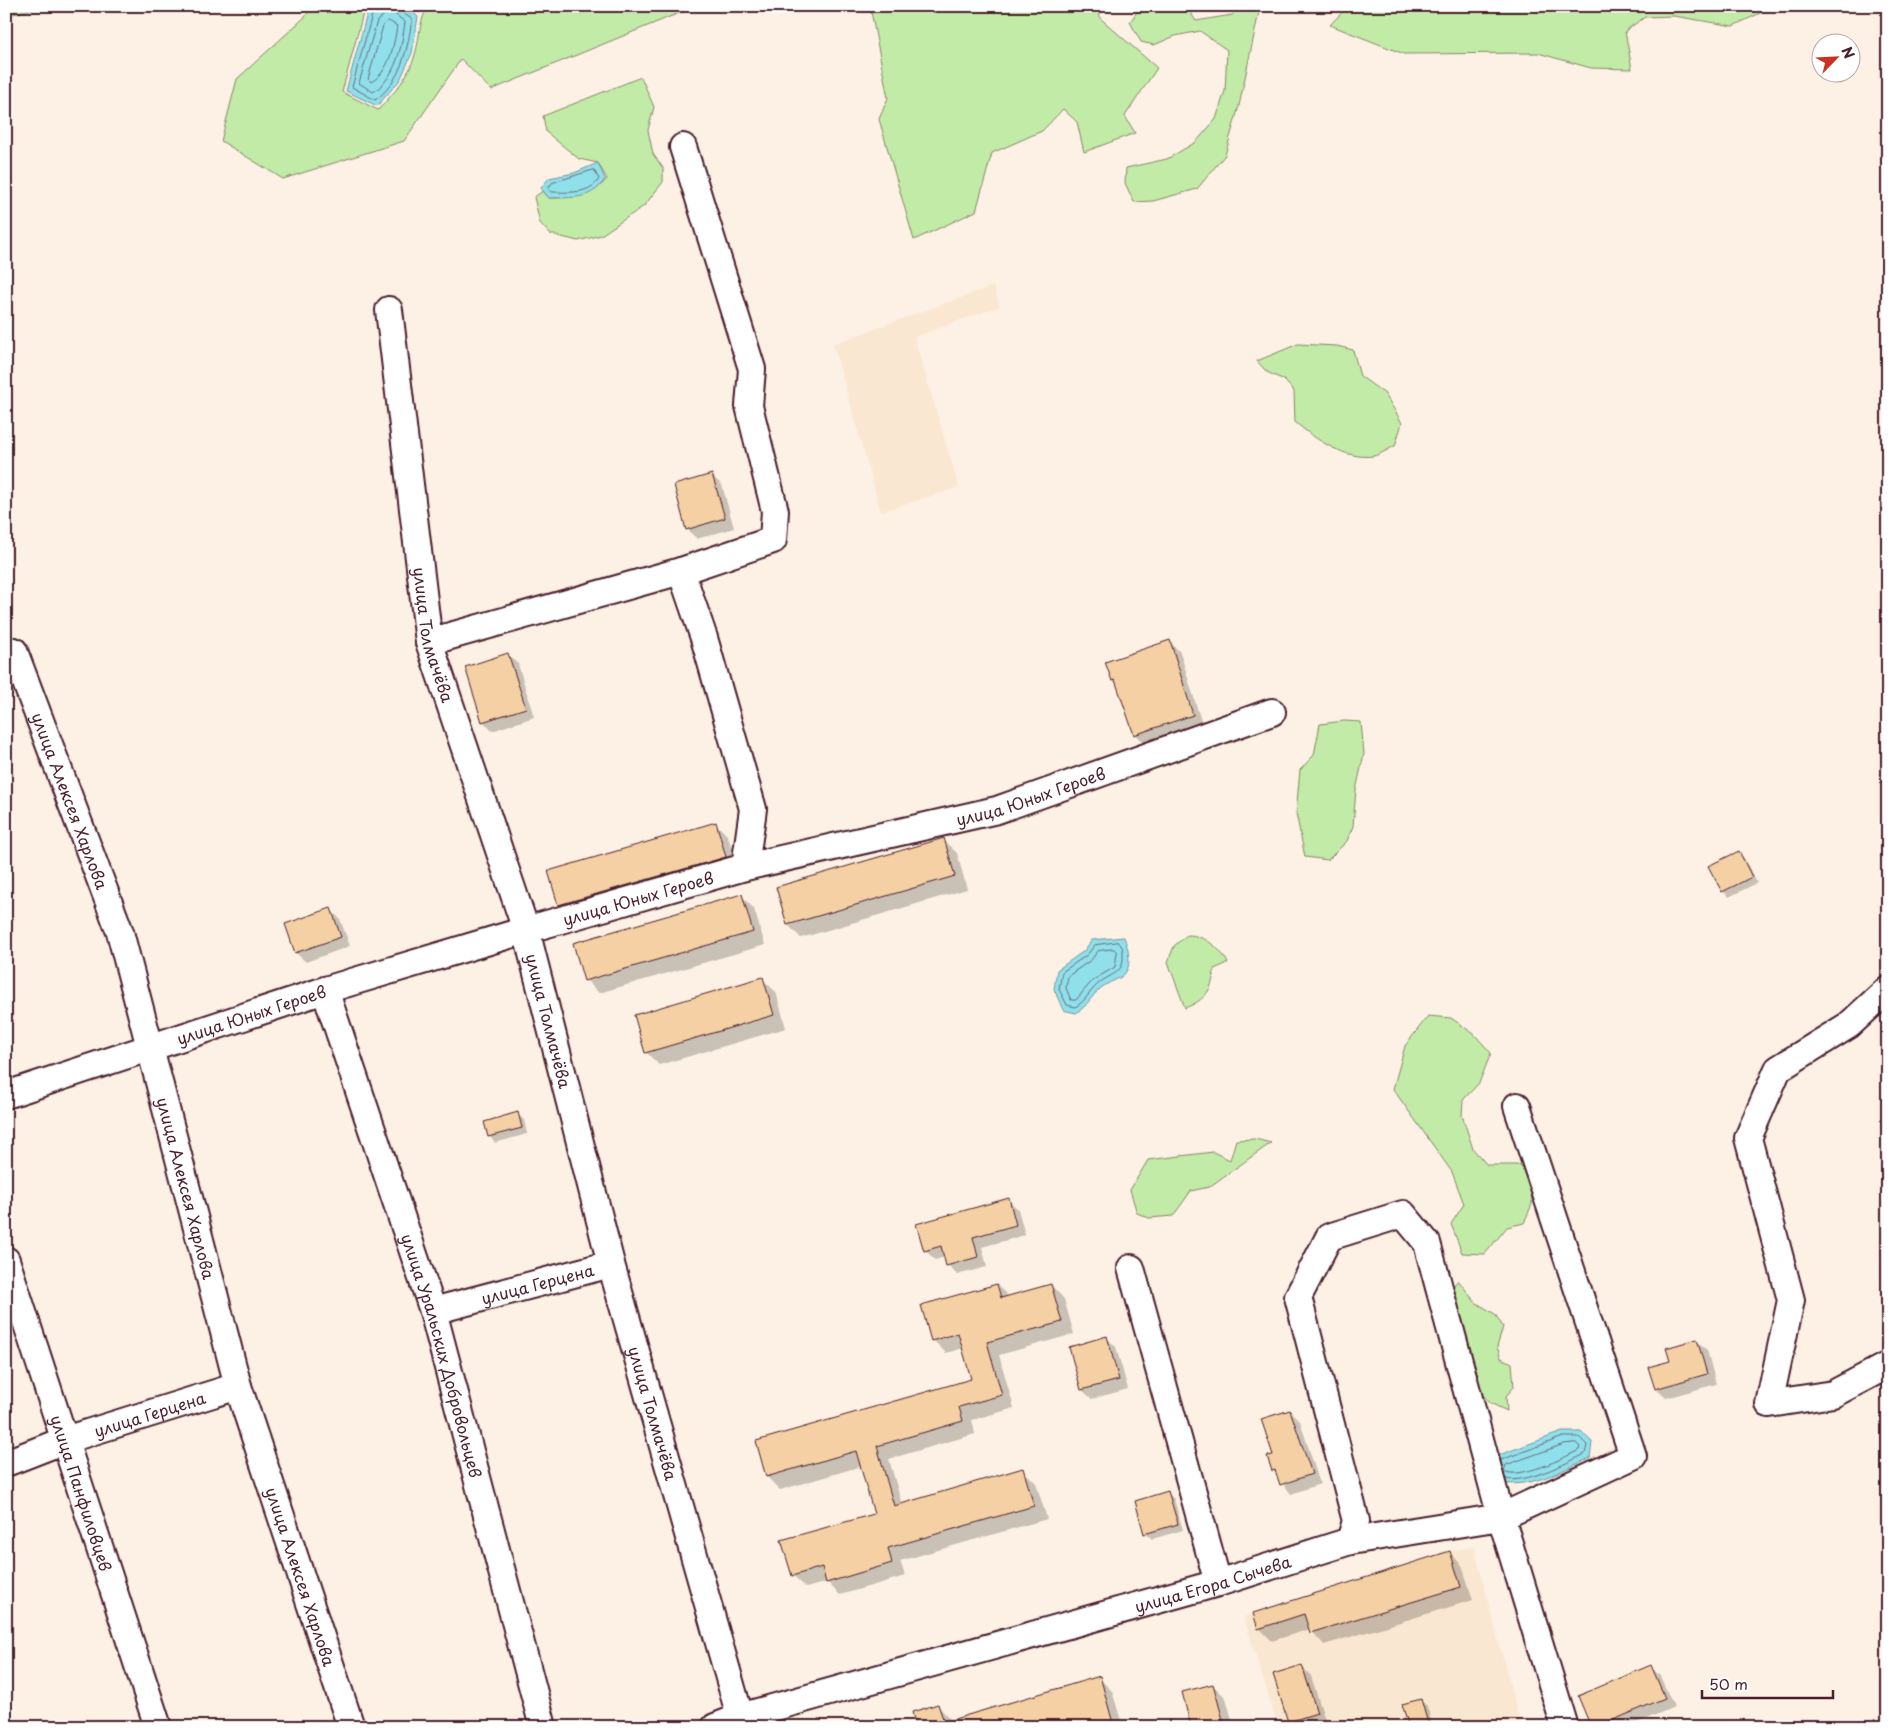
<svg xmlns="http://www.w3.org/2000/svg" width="1894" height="1733" font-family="'Playpen Sans',sans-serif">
<rect width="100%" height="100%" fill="#fcf1e4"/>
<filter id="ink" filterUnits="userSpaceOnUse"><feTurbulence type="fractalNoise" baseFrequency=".02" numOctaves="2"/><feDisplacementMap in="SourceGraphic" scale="10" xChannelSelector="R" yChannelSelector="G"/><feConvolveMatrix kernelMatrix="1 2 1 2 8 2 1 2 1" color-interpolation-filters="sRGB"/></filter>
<g filter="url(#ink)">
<path fill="#fae7d1" d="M 993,286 L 1000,306 L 914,337 L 959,487 L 881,512 L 833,344 Z
M 1474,1547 L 1521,1727 L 1278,1727 L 1244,1617 L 1450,1551 Z"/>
<path fill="#c2eba7" stroke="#868569" d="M 6,6 L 44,6 L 6,16 Z
M 310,6 L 365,6 L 342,92 L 378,110 C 395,92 410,76 416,51 C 420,36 419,19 429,6 L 688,6 L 689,9 L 491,90 L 461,59 L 404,141 L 283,179 L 221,141 L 237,79 L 306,16 Z
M 870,6 L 1099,6 L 1100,18 L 1157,68 L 1125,116 L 1135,133 L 1084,152 L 1077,122 L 1063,109 L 1042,131 L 992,153 L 976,211 L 914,240 L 879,119 L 888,98 Z
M 1141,6 L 1186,6 L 1196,21 L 1232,15 L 1240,6 L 1260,7 L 1239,106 L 1225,155 L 1197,189 L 1153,201 L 1134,202 L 1125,183 L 1126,168 L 1167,159 L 1196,142 L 1216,119 L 1225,91 L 1227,50 L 1200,31 L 1175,36 L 1154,45 L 1141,42 L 1130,22 Z
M 1348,6 L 1775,6 L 1733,26 L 1674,16 L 1645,17 L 1625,31 L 1632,69 L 1591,68 L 1538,53 L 1404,54 L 1330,25 Z
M 641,77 L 654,107 L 648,130 L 653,154 L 663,168 L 663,182 L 644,206 L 601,235 L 578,241 L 550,234 L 540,223 L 534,197 L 543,191 L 549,198 C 571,198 592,197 607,179 L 598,163 L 579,159 L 546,132 L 543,116 Z
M 1298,344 L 1337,346 L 1353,350 L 1360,376 L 1385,394 L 1402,423 L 1395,446 C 1388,449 1380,455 1373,456 C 1345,460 1315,439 1295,422 L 1294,391 L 1284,380 L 1267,372 L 1257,361 Z
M 1344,721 L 1361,722 L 1364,754 L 1356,790 L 1353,826 L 1347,841 L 1328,860 L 1305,857 L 1296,813 L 1300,770 L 1314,755 L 1320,724 Z
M 1187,935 C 1205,935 1220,948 1228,963 L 1214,969 C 1213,990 1205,1000 1185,1008 L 1168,962 L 1174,946 Z
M 1428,1016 L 1451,1018 L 1474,1034 L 1491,1053 L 1479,1083 L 1463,1100 L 1462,1115 L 1473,1149 L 1487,1165 L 1519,1165 L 1530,1174 L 1532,1204 L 1524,1223 L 1507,1227 L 1485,1254 L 1462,1253 L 1451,1224 L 1464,1204 L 1452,1172 L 1393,1089 L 1405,1046 Z
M 1255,1139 L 1271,1143 L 1209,1187 L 1191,1191 L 1173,1216 L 1149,1218 L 1137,1213 L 1130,1190 L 1148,1160 L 1213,1152 L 1230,1160 L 1236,1140 Z
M 1458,1280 L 1475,1302 L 1495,1314 L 1503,1327 L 1497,1347 L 1501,1358 L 1512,1363 L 1514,1387 L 1506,1396 L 1507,1411 L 1490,1403 L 1475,1386 L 1448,1293 Z"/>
<path fill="#90e0eb" stroke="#74939e" d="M 388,6 L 411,10 L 418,17 L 412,53 L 400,80 L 377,106 L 346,91 L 368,10 Z
M 598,163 L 605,179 C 591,201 572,197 549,198 L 541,188 L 549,178 L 574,173 Z
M 1124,937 C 1128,948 1134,968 1121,977 C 1114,981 1107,983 1101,988 C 1091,996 1087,1007 1076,1013 L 1063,1010 L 1054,989 L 1057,970 L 1084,951 L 1092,940 Z
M 1562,1432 L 1581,1432 L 1592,1442 L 1590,1458 C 1563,1470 1528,1490 1497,1482 L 1494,1460 L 1499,1455 Z"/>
<path fill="#0003" d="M 712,476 L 722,485 L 734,528 L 697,539 L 687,529 Z
M 1170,642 L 1180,652 L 1202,724 L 1144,744 L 1135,734 L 1119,686 L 1113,681 Z
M 508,655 L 518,664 L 534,717 L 492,731 L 483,721 Z
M 715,823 L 728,836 L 738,870 L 572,918 L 559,905 Z
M 943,840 L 957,853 L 967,889 L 801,938 L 788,925 Z
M 1738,852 L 1744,858 L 1757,883 L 1729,897 L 1723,891 Z
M 741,895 L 754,909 L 765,945 L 599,993 L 586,980 Z
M 330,909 L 340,919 L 350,946 L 306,962 L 296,953 Z
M 762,979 L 776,992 L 786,1028 L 659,1065 L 646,1052 Z
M 517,1114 L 524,1120 L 527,1134 L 495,1143 L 489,1136 Z
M 6,1143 L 12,1159 L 6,1162 Z
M 1008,1200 L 1018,1209 L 1025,1235 L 982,1247 L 987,1267 L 957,1275 L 948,1265 L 945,1257 L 935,1260 L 925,1250 Z
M 997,1285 L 1009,1297 L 1051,1285 L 1064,1299 L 1074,1334 L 999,1355 L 1014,1408 L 972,1420 L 975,1434 L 889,1459 L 902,1505 L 1023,1470 L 1036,1483 L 1047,1519 L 900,1561 L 905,1576 L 840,1595 L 827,1582 L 806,1588 L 793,1575 L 875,1514 L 862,1466 L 780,1490 L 767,1477 L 757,1442 L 972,1380 L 964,1348 L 946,1353 L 933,1340 Z
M 1107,1338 L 1116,1347 L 1128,1389 L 1092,1399 L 1082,1390 L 1071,1348 Z
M 1697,1341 L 1707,1350 L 1716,1384 L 1666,1398 L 1656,1389 L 1672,1362 Z
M 1290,1411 L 1300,1421 L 1320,1484 L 1291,1494 L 1273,1470 L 1274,1456 Z
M 1168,1493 L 1174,1499 L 1183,1530 L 1152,1539 L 1145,1533 Z
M 1450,1553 L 1462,1565 L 1473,1600 L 1324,1645 L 1310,1629 L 1272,1641 L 1259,1628 Z
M 1302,1667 L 1311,1676 L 1326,1723 L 1312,1727 L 1294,1727 L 1289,1721 Z
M 1651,1667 L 1660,1676 L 1674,1707 L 1628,1727 L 1592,1727 Z
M 1099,1678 L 1112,1691 L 1123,1727 L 918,1727 L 938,1706 L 952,1721 Z
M 1213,1685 L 1226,1698 L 1234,1727 L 1192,1727 Z
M 1420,1700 L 1427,1706 L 1433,1727 L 1410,1727 Z"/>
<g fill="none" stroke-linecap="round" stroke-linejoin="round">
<path stroke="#666c78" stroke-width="1" d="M 380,6 L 379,12 L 372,15 L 352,87 L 375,100 C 401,82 408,48 412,19 L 401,12 L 400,6
M 386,6 L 385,14 L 377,21 L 359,83 L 373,92 C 396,78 402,46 405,22 L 396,15 L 394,6
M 389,21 L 397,26 C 394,45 389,73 371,82 L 368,79 L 383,26 Z
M 594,170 L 599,179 C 589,195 568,192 552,192 L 548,189 L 552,183 Z
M 1118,942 C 1123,946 1123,950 1123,956 C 1124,975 1108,974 1097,985 C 1089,992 1084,1003 1075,1007 L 1067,1005 L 1059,989 L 1062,972 L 1087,955 L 1095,945 Z
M 1114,949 L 1117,952 L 1115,967 L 1093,980 L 1076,1000 L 1071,1000 L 1066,988 L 1068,976 L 1091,960 L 1098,951 Z
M 1576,1443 L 1580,1447 L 1579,1450 C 1564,1458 1519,1480 1504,1471 L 1506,1465 L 1564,1444 Z
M 1501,1460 L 1563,1437 L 1579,1437 L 1587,1445 L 1585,1454 C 1567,1463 1525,1484 1506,1479"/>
</g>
<path fill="#f4d0a4" stroke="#4a1f2b" d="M 712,474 L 725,518 L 686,530 L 674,485 Z
M 1170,640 L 1193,715 L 1134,735 L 1115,680 L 1112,681 L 1105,662 Z
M 508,653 L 526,708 L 482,722 L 465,667 Z
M 716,822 L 726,857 L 558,905 L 548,871 Z
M 944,838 L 955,876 L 787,925 L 776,887 Z
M 1739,851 L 1752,877 L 1722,892 L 1708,866 Z
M 742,894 L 753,932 L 584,981 L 573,943 Z
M 331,908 L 341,937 L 295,953 L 285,924 Z
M 763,977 L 774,1015 L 645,1053 L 634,1015 Z
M 518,1112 L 522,1128 L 488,1137 L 484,1122 Z
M 1009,1198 L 1016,1225 L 973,1237 L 978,1257 L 946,1266 L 941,1246 L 924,1251 L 916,1224 Z
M 997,1284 L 1001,1298 L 1051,1284 L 1062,1322 L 987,1342 L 1002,1395 L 959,1407 L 963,1421 L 877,1446 L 894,1506 L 1023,1468 L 1034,1506 L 888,1548 L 892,1563 L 826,1583 L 822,1567 L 792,1576 L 781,1540 L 874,1514 L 856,1451 L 766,1477 L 756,1441 L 971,1379 L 958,1333 L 931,1341 L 921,1305 Z
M 1107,1336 L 1119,1380 L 1081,1390 L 1069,1347 Z
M 1697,1339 L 1707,1374 L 1655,1389 L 1648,1367 L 1670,1361 L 1666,1348 Z
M 1290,1410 L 1312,1474 L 1280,1485 L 1275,1470 L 1272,1471 L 1267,1456 L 1273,1455 L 1261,1419 Z
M 1168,1491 L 1178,1524 L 1144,1534 L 1135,1501 Z
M 1450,1551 L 1461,1587 L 1310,1633 L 1304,1614 L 1258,1629 L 1253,1613 Z
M 1302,1665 L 1317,1713 L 1288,1722 L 1273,1674 Z
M 1651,1665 L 1665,1698 L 1597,1727 L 1591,1727 L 1578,1696 Z
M 1100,1676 L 1114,1727 L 916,1727 L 912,1712 L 938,1704 L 944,1722 Z
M 1213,1684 L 1225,1727 L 1191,1727 L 1182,1692 Z
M 1421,1699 L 1429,1727 L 1409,1727 L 1402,1704 Z"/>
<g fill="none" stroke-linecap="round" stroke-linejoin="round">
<g stroke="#4a1f2b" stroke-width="30">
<g id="minor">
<path id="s1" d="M 389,310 L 429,642 L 526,930 L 611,1264 L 743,1727"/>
<path d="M 681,571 L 704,638 L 753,809 L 745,867"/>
<path d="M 429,642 L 681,571 L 773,540 L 775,511 L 749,406 L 752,369 L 683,147"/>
<path id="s2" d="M 14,651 L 120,932 L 238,1386 L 351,1727"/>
<path d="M 1888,989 L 1849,1025 L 1778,1069 L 1748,1138 L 1791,1300 L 1769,1404 L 1833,1394 L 1888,1365"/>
<path id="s3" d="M 325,990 L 433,1311 L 543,1727"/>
<path id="s4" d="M 6,1095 L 325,990 L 526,930 L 745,867 L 997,810 L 1272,712"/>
<path id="s5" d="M 6,1260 L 158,1727"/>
<path d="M 1131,1268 L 1218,1583"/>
<path id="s6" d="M 433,1311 L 611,1264"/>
<path id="s7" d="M 6,1463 L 65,1440 L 238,1386"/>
<path d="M 1350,1541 L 1356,1521 L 1298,1297 L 1329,1237 L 1403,1214 L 1427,1243 L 1501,1517 L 1633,1456 L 1517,1106"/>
<path id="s8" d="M 715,1727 L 740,1717 L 1218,1583 L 1350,1541 L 1501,1517 L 1565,1727"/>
</g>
</g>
<use href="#minor" stroke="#fff" stroke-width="26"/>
</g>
</g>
<g text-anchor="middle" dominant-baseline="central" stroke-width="4.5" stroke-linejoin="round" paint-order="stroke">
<g font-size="16" fill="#4a1f2b" stroke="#fff">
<text stroke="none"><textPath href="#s1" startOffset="328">улица Толмачёва</textPath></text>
<text stroke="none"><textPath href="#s4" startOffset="1068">улица Юных Героев</textPath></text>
<text stroke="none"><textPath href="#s2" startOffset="160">улица Алексея Харлова</textPath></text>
<text stroke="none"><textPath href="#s4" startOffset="662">улица Юных Героев</textPath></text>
<text stroke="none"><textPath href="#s4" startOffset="258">улица Юных Героев</textPath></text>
<text stroke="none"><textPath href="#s1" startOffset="732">улица Толмачёва</textPath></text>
<text stroke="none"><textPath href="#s2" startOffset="565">улица Алексея Харлова</textPath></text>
<text stroke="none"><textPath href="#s6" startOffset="108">улица Герцена</textPath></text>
<text stroke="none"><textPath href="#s3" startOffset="384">улица Уральских Добровольцев</textPath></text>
<text stroke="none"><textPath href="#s1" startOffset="1138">улица Толмачёва</textPath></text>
<text stroke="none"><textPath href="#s7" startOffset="152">улица Герцена</textPath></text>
<text stroke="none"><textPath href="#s5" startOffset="245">улица Панфиловцев</textPath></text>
<text stroke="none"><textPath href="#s2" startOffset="970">улица Алексея Харлова</textPath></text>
<text stroke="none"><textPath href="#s8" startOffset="518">улица Егора Сычева</textPath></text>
</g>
</g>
<rect width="1894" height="1733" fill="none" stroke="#fff" stroke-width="25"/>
<rect x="12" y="12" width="1869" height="1708" fill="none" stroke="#4a1f2b" stroke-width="2" filter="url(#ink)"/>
<g transform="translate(1836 58) rotate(66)"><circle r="24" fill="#ffffff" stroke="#b7a5aa"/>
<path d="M0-4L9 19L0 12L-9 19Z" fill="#c8321e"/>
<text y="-8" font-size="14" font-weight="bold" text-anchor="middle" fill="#4a1f2b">N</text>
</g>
<path d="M1702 1690v8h131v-8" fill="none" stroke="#4a1f2b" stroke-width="2.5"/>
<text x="1709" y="1690" font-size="15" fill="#4a1f2b" stroke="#ffffff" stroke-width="4" paint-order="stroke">50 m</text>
</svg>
